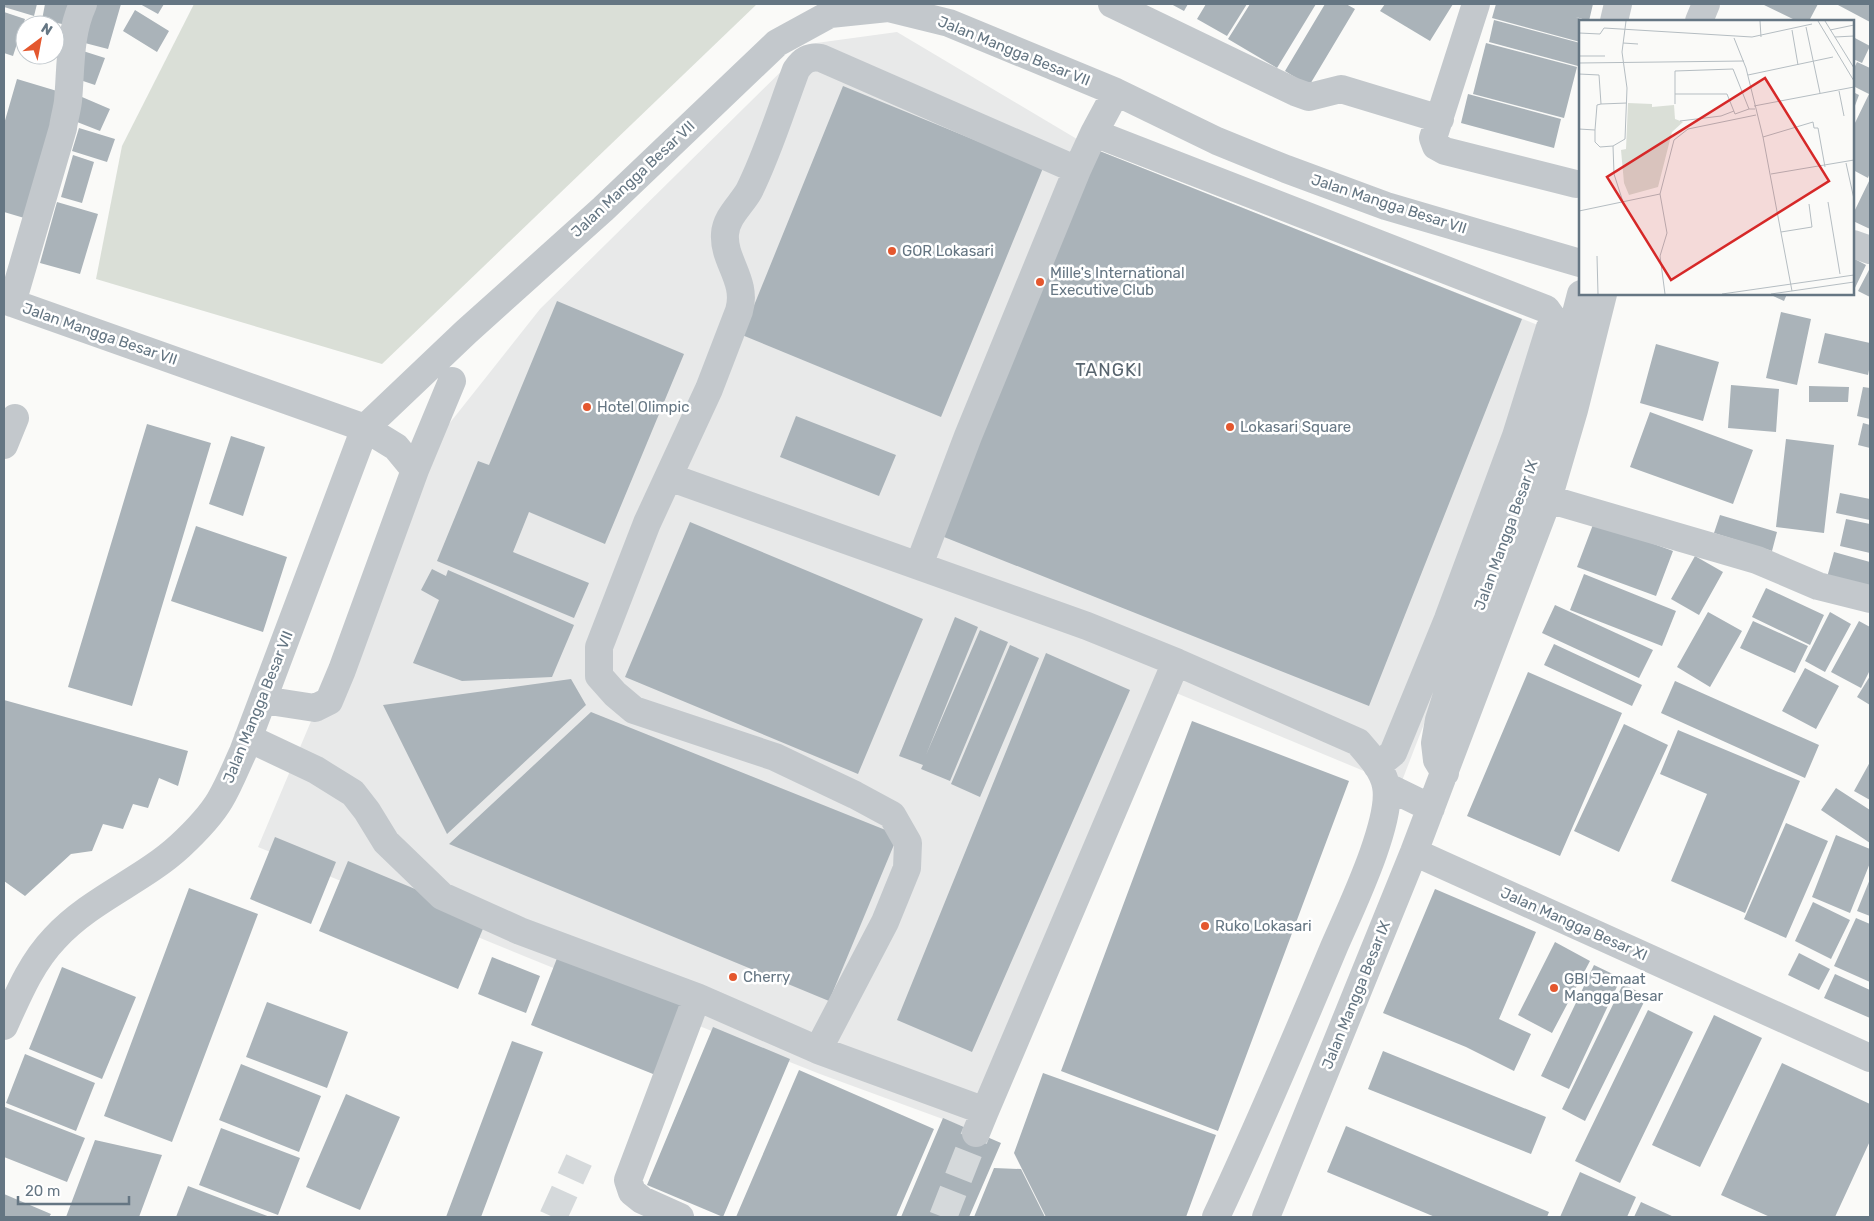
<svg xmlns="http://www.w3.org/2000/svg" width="1874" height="1221" font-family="Rubik,sans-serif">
<rect width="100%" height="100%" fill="#fafaf8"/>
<path fill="#e8e9e9" d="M 897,32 L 1092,148 L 1573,339 L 1400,786 L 1169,690 L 970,1129 L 820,1074 L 551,967 L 258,847 L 422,458 L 540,309 L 809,44 Z"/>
<path fill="#dadfd7" d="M 194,4 L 757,4 L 382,364 L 96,279 L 122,146 Z"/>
<path fill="#aab3b9" d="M 4,4 L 37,4 L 34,16 L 4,7 Z
M 45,4 L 77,4 L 72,26 L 42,20 Z
M 92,4 L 121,4 L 108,49 L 81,42 Z
M 140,4 L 164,4 L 158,14 Z
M 1171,4 L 1188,4 L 1184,11 Z
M 1206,4 L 1247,4 L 1227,36 L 1197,19 Z
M 1250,4 L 1316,4 L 1277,68 L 1228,39 Z
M 1325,4 L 1346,4 L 1355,9 L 1309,86 L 1285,71 Z
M 1385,4 L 1453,4 L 1430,41 L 1380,11 Z
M 1496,4 L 1593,4 L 1589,21 L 1576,17 L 1586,21 L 1580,21 L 1580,42 L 1492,18 Z
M 1762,4 L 1818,4 L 1809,21 L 1797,21 Z
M 1839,4 L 1870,4 L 1870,22 L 1838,5 Z
M 135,10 L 169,31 L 157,52 L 123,31 Z
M 4,12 L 25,19 L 13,56 L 4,53 Z
M 1494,20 L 1580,43 L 1580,57 L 1578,66 L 1489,42 Z
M 1853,37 L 1870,46 L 1862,63 L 1853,59 Z
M 1486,43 L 1577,67 L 1564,118 L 1473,94 Z
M 83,51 L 105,58 L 95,85 L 74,78 Z
M 1857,62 L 1870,68 L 1870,173 L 1868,178 L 1853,170 L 1853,127 L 1869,94 L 1853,86 L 1853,70 Z
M 17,79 L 67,94 L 31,220 L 4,212 L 4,124 Z
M 843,86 L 1043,168 L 941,417 L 742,335 Z
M 1853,92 L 1859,95 L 1853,111 Z
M 1468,94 L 1561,119 L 1554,148 L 1461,123 Z
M 82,97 L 110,109 L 100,131 L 72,120 Z
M 79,128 L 115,139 L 107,162 L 72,151 Z
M 1092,148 L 1522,319 L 1369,706 L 939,535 Z
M 73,155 L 94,162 L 82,203 L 61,197 Z
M 1870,179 L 1870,229 L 1853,221 L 1853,214 Z
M 57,202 L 98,214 L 80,274 L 40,263 Z
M 1853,258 L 1866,265 L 1853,292 Z
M 1870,268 L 1870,297 L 1858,291 Z
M 1769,294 L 1787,294 L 1784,301 Z
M 557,301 L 684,354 L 605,544 L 529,512 L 513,552 L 589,583 L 574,618 L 437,561 L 478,461 L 489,465 Z
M 1781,312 L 1811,319 L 1797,385 L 1766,378 Z
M 1825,333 L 1870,343 L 1870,365 L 1868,375 L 1818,363 Z
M 1656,344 L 1719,362 L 1703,421 L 1640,403 Z
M 1731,385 L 1779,389 L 1776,432 L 1728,428 Z
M 1809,386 L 1849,387 L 1848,402 L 1809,402 Z
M 1863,387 L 1870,388 L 1870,419 L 1857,416 Z
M 1650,412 L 1753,450 L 1733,504 L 1630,467 Z
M 796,416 L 896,455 L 879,496 L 780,457 Z
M 1863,423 L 1870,425 L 1870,448 L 1858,445 Z
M 147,424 L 211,443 L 132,706 L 68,687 Z
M 231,436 L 265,447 L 243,516 L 209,504 Z
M 1786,439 L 1834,445 L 1824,533 L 1776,527 Z
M 1840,493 L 1870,499 L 1870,520 L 1836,513 Z
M 1720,515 L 1777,532 L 1772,551 L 1714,533 Z
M 1846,519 L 1870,524 L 1870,553 L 1840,546 Z
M 690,522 L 923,619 L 858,774 L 625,677 Z
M 1594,522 L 1673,551 L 1656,596 L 1577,567 Z
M 196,526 L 287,557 L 263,632 L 171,601 Z
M 1834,552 L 1870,562 L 1870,588 L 1826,581 Z
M 1695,556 L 1723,572 L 1699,615 L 1671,599 Z
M 432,569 L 446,576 L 448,570 L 574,625 L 552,677 L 462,681 L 413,663 L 439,600 L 421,590 Z
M 1584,574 L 1676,611 L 1662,646 L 1570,610 Z
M 1766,588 L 1824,615 L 1810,645 L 1752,617 Z
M 1555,605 L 1653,650 L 1639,678 L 1542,633 Z
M 1708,612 L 1742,631 L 1710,687 L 1677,667 Z
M 1830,612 L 1851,624 L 1825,672 L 1805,661 Z
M 955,617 L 978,627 L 926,755 L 980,630 L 1008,642 L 950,781 L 921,769 L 923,765 L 899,756 Z
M 1753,621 L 1808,646 L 1795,673 L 1740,648 Z
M 1859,621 L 1870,627 L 1870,670 L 1861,688 L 1831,672 Z
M 1554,644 L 1642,685 L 1632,706 L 1544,665 Z
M 1010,645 L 1039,658 L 980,797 L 951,784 Z
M 1046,653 L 1130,690 L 972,1052 L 897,1020 Z
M 1805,668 L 1839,686 L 1816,729 L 1782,711 Z
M 1528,672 L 1622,713 L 1560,856 L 1467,816 Z
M 1870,676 L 1870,705 L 1857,697 Z
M 571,679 L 586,705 L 447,834 L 383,705 Z
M 1675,681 L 1819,745 L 1805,778 L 1661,713 Z
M 4,700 L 188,751 L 178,786 L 159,778 L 148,808 L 133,804 L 123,829 L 103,824 L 92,851 L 71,854 L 25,896 L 4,881 Z
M 591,712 L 898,835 L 829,1001 L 449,844 Z
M 1192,721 L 1349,781 L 1218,1131 L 1061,1071 Z
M 1624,724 L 1668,745 L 1619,852 L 1574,831 Z
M 1678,730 L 1800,781 L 1745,913 L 1671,881 L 1707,794 L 1660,774 Z
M 1870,762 L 1870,800 L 1854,791 Z
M 1836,788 L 1870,810 L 1870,843 L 1821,810 Z
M 1786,823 L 1828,841 L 1786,938 L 1744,919 Z
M 1836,835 L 1870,849 L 1870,863 L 1850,913 L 1812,897 Z
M 275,837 L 336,862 L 311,924 L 250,899 Z
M 348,861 L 487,919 L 458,989 L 319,931 Z
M 1870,879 L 1870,916 L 1857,911 Z
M 189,888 L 258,914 L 172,1142 L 104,1116 Z
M 1435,889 L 1536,932 L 1499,1019 L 1531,1034 L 1514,1071 L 1466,1047 L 1383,1013 Z
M 1813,902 L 1850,920 L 1831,959 L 1795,941 Z
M 1856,918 L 1870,924 L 1870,982 L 1834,966 Z
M 1555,942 L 1590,961 L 1552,1033 L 1518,1015 Z
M 561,948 L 688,1000 L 658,1076 L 531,1025 Z
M 1799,953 L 1830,969 L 1819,990 L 1788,975 Z
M 492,957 L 540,976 L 526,1013 L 478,994 Z
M 1594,965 L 1621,978 L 1569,1089 L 1541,1076 Z
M 62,967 L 136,997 L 102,1079 L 29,1049 Z
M 1835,974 L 1870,990 L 1870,1018 L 1824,998 Z
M 1623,984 L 1647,996 L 1585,1121 L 1562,1109 Z
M 267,1002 L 348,1032 L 327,1088 L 246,1057 Z
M 1648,1010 L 1693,1032 L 1620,1183 L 1575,1161 Z
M 1714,1015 L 1762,1038 L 1700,1167 L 1652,1145 Z
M 713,1027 L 790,1059 L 723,1217 L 647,1185 Z
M 512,1041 L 543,1052 L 481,1217 L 446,1217 Z
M 1383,1051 L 1546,1117 L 1531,1154 L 1368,1089 Z
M 25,1054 L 95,1083 L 76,1131 L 6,1103 Z
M 1782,1063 L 1870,1104 L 1870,1141 L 1835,1217 L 1770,1217 L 1721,1195 Z
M 241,1064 L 321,1096 L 299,1152 L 219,1120 Z
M 799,1070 L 934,1129 L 896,1217 L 736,1217 Z
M 1043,1073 L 1216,1135 L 1186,1217 L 1046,1217 L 1014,1153 Z
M 346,1094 L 400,1117 L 360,1210 L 306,1187 Z
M 5,1107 L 85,1138 L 67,1182 L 4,1157 L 4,1111 Z
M 943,1118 L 1001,1143 L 969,1217 L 901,1217 Z
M 1346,1126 L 1549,1212 L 1547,1217 L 1435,1217 L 1327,1172 Z
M 221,1128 L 300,1158 L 278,1215 L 199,1185 Z
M 95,1140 L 162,1155 L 139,1217 L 66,1217 Z
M 994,1168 L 1021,1169 L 1045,1217 L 974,1217 Z
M 1580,1172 L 1636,1197 L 1627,1217 L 1560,1217 Z
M 188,1186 L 270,1217 L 176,1217 Z
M 4,1194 L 51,1214 L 49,1217 L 4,1217 Z
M 1641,1202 L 1674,1217 L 1634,1217 Z"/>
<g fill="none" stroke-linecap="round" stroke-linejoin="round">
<path stroke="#d5d9db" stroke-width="28" stroke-dasharray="28 14" stroke-linecap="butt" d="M 553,1217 L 579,1160
M 943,1217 L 976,1133"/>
<path stroke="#c3c8cc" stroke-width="28" d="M 1112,4 L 1295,92 L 1309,97 L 1341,89 L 1440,119
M 1476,4 L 1433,138 L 1436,146 L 1445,151 L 1576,184
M 1614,21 L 1618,4
M 1699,21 L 1706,4
M 1094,133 L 1546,309 L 1551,316 L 1552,321 L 1516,436 L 1448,619 L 1393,753 L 1377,766
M 1853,244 L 1870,250
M 4,300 L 365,428 L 396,447 L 415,470
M 12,303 L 63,128 C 64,119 67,110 68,101 C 71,69 69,34 83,4
M 4,445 L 15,418
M 669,477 L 1087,626 L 1176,662 L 1358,742 C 1369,755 1383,769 1386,786 C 1393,822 1349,912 1334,947 C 1296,1038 1258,1128 1216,1217
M 1548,499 L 1757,560 L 1818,586 L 1870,599
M 919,565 L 968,436 L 1077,170 L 1094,133 L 1116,92
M 263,700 L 315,708 L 329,701 L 342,670 L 415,470 L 452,381
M 248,738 L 316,770 L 353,793 L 367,811 L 386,842 L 442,896 L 520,931 L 697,997 L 818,1050 L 985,1111 L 1176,662
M 1445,773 L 1437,760 L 1435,743 L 1439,720 L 1451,682 L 1512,524 L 1551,409 L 1581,294
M 1386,786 L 1431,808
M 1414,852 L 1870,1058
M 4,1026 C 18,995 31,963 55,938 C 91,899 142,881 180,846 C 195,832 210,817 220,800 C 229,785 236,767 243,752 L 365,428 L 466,332 L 603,209 L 777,43 L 830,14 L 888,8 L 949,23 L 1116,92 L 1217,141 L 1286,169 L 1386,206 L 1580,263
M 818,1050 L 885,922 L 907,868 L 908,843 L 892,815 L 855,795 L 775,757 L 634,710 L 615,694 L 599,676 L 599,647 L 647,523 L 709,389 L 739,311 C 748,281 723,261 725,234 C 726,217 741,205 749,191 C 768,153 781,110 796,70 C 803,60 809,56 821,58 L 1077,170
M 976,1133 L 985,1111
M 680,1217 L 642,1200 L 632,1192 L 628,1180 L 697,997
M 1266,1217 L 1414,852 L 1548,499 L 1574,410 L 1603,294"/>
</g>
<g fill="#e4572e" stroke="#fff" stroke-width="2">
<circle cx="892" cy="251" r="5"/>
<circle cx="1040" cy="282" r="5"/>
<circle cx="587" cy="407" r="5"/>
<circle cx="1230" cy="427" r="5"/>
<circle cx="1205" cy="926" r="5"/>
<circle cx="733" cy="977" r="5"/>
<circle cx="1554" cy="988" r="5"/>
</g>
<g text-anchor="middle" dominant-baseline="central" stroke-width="5" stroke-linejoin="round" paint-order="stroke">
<g font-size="15" fill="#657683" stroke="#fff">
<text transform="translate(1014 51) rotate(22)">Jalan Mangga Besar VII</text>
<text transform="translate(633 179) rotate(-43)">Jalan Mangga Besar VII</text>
<text transform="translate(1389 204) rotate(18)">Jalan Mangga Besar VII</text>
<text transform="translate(100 334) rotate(19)">Jalan Mangga Besar VII</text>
<text transform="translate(1506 535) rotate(-70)">Jalan Mangga Besar IX</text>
<text transform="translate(258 707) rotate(-68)">Jalan Mangga Besar VII</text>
<text transform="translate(1574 924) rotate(24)">Jalan Mangga Besar XI</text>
<text transform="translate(1356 995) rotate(-68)">Jalan Mangga Besar IX</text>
</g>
<g font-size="15" fill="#657683" stroke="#fff" text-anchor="start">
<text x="902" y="251">GOR Lokasari</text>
<text x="1050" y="273">Mille's International<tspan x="1050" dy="17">Executive Club</tspan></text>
<text x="597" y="407">Hotel Olimpic</text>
<text x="1240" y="427">Lokasari Square</text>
<text x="1215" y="926">Ruko Lokasari</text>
<text x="743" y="977">Cherry</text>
<text x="1564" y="979">GBI Jemaat<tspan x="1564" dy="17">Mangga Besar</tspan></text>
</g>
<g font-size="18" letter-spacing="1" fill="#57646e" stroke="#fff">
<text x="1109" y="370">TANGKI</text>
</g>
</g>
<g transform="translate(1579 20)">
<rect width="275" height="275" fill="#fafaf8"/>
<path d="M 49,83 L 73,84 L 73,87 L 95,85 L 96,99 L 104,102 L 93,112 L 79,167 L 50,175 L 45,163 L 42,130 L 47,129 Z" fill="#dadfd7"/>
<path fill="none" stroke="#b5bdc2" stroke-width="1" d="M 181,1 L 182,17M 239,1 L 275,61M 246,1 L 275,48M 227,7 L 241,73M 213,10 L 219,45M 251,10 L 275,5M 0,13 L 21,14 L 25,8 L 173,17 L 233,4M 256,17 L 275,16M 155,18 L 167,48 L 184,117 L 213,271M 44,23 L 59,24M 0,36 L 26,36M 0,43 L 165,41M 0,54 L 20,55 L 22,84M 169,55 L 254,37M 260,71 L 265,96M 96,74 L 148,74 L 156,94 L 170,89M 22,84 L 48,83M 96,84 L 96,51 L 154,49 L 170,89 L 176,89M 175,86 L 275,67M 101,101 L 142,96 L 155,91M 0,109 L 16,110 L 16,122 L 21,127 L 34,126M 16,110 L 18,85 L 22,84M 184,117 L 234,102 L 235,108 L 239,108 L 246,147M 267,143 L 275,179M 192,154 L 275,140M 44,182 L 35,154 L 34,126 L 46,119 L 48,68 L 43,32 L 47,1M 249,182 L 261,254M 0,191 L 81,174M 202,212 L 233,207 L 230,184M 18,236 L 19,274M 86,274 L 81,236 L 88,213 L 81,174 L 95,120 L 109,109 L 177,95M 143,274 L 275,255M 192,274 L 275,262"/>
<path fill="#d62828" fill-opacity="0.15" stroke="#d62828" stroke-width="2.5" d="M 186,58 L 250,161 L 92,260 L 28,157 Z"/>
<rect width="275" height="275" fill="none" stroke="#657683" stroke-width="2.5"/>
</g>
<rect width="1874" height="1221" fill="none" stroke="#657683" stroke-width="10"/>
<g transform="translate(40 40) rotate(32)"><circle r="24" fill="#ffffff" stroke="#c1c8cd"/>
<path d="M0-4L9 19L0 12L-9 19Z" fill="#e4572e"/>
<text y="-8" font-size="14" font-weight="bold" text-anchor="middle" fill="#657683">N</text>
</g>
<path d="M18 1196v8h111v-8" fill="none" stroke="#657683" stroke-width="2.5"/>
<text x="25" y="1196" font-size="15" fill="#657683" stroke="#ffffff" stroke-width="4" paint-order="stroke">20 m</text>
</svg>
